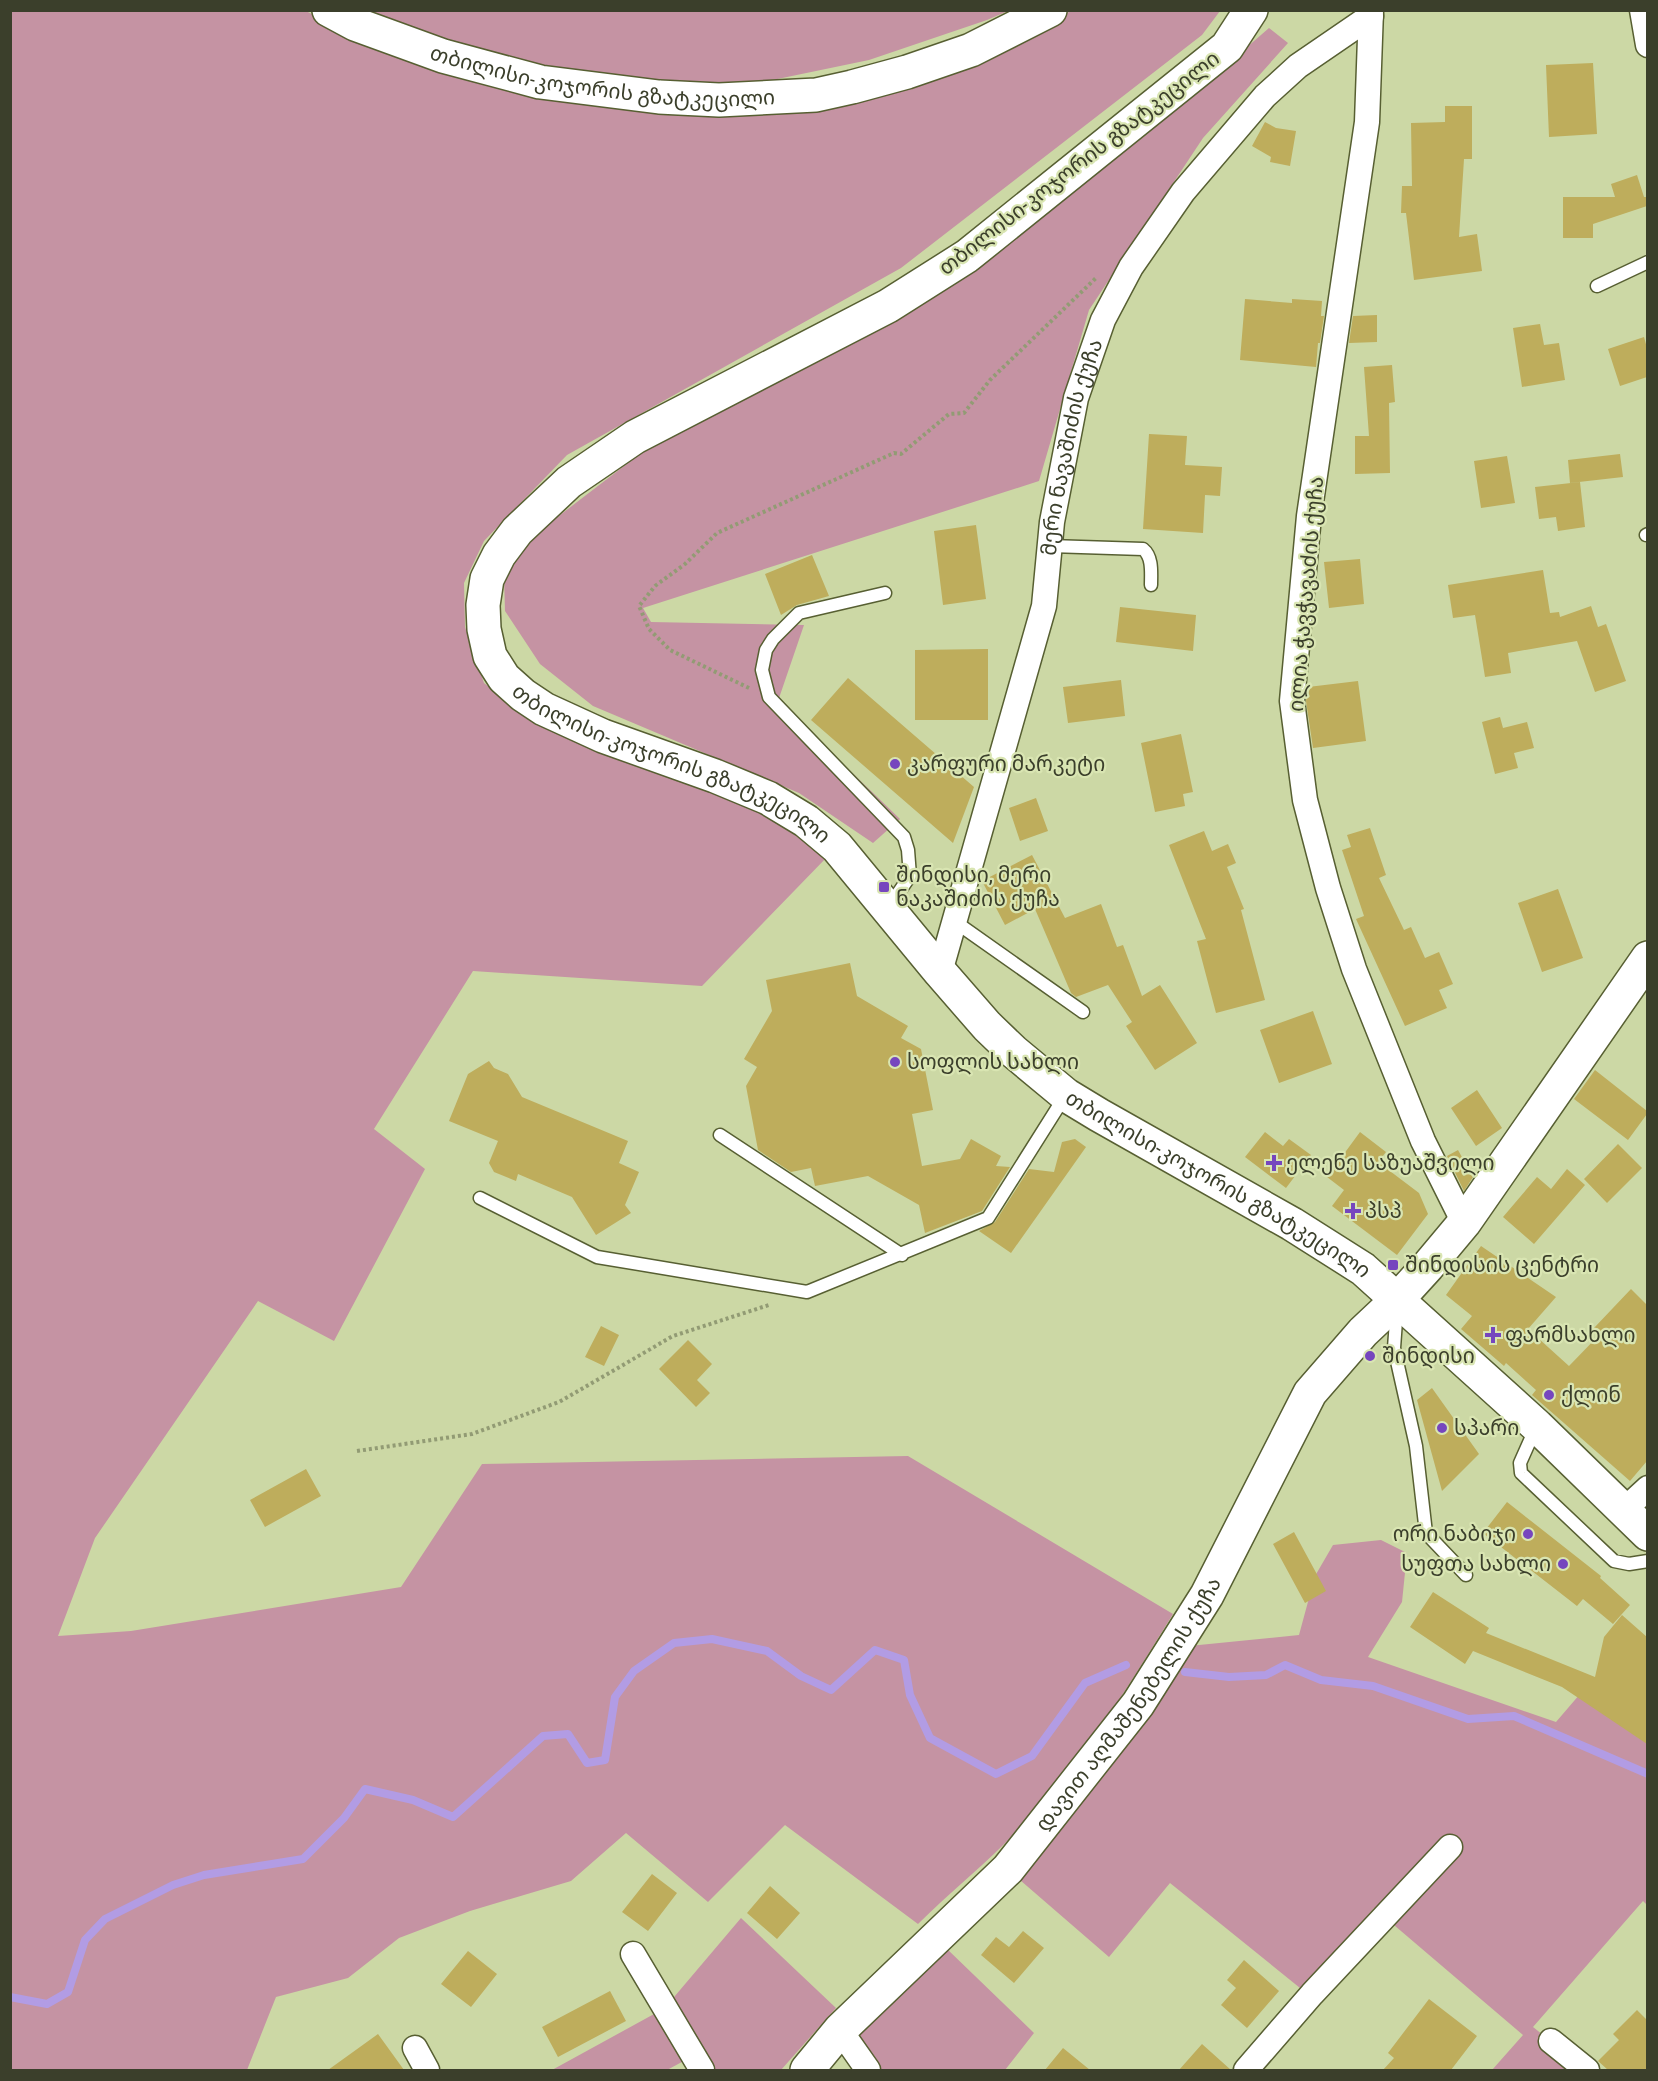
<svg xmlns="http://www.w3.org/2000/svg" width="1658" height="2081" font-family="'Roboto Condensed','Noto Sans Georgian',sans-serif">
<rect width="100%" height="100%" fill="#ccd8a5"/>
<path fill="#c593a3" d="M 10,11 L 306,11 L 363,41 L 720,103 L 1034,29 L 1071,11 L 1220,11 L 1202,35 L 901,268 L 567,455 L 484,541 L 464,583 L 465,627 L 484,683 L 534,722 L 749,800 L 828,856 L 702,986 L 473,971 L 374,1129 L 425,1169 L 334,1341 L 258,1301 L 95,1538 L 58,1636 L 131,1631 L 401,1587 L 482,1464 L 908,1456 L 1173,1614 C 1127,1688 1082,1764 1021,1827 C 989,1861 951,1891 918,1924 L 785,1825 L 708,1902 L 626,1833 L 571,1881 L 470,1911 L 399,1938 L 348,1978 L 276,1997 L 247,2070 L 11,2070 Z
M 340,11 L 1008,11 L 987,20 L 869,60 L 763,82 L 678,86 L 541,72 Z
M 1269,28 L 1288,43 L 1203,138 L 1089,310 L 1039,481 L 643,608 L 651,622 L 804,625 L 778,701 L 900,819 L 873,843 L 799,793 L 593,706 L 540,664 L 505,611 L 504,576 L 534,535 L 641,453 L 927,302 L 1146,135 Z
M 1381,1540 L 1407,1553 L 1402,1602 L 1368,1657 L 1556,1722 L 1580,1694 L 1624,1699 L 1647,1712 L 1647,1905 L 1643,1901 L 1533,2027 L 1587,2070 L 1492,2070 L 1523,2035 L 1374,1908 L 1305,1992 L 1170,1883 L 1109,1957 L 1020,1880 L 1189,1646 L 1299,1635 L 1315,1576 L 1333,1545 Z
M 741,1918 L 836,2008 L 781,2070 L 710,2070 L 669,2003 Z
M 946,1948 L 1034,2033 L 1005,2070 L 876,2070 L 849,2032 Z
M 665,2008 L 693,2056 L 667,2070 L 552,2070 Z"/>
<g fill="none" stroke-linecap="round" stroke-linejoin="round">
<path stroke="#b29ce4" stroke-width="8" d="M 1185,1672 L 1229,1677 L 1266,1675 L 1285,1665 L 1321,1680 L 1373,1686 L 1468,1719 L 1514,1716 L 1648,1774
M 10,1997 L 47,2004 L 68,1992 L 85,1940 L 105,1919 L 173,1885 L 204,1875 L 303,1859 L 344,1818 L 365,1789 L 413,1800 L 453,1817 L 543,1736 L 568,1734 L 587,1763 L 605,1760 L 615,1697 L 634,1671 L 674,1643 L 712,1639 L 767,1651 L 801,1676 L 831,1690 L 875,1650 L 904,1660 L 910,1695 L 930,1738 L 996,1774 L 1032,1756 L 1085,1683 L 1126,1665"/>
</g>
<path fill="#bead5c" d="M 1593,63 L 1597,134 L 1549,137 L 1546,65 Z
M 1445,106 L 1472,106 L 1472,159 L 1464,159 L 1459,237 L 1477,234 L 1482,271 L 1414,280 L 1406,213 L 1401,213 L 1402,186 L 1412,186 L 1411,123 L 1445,122 Z
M 1265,122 L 1276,128 L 1296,131 L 1290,166 L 1270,162 L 1271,157 L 1252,146 Z
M 1637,175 L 1644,197 L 1647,197 L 1647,206 L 1593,224 L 1593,238 L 1563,238 L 1563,197 L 1615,197 L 1611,184 Z
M 1245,299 L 1292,303 L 1292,299 L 1322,301 L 1321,316 L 1324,316 L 1320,343 L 1318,343 L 1316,367 L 1240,360 Z
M 1377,315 L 1377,342 L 1349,343 L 1353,316 Z
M 1540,324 L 1544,345 L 1559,343 L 1565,380 L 1522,387 L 1513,328 Z
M 1644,337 L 1647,348 L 1647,377 L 1620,386 L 1608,349 Z
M 1392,365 L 1395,402 L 1389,403 L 1390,473 L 1355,474 L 1355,436 L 1369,436 L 1364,367 Z
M 1149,434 L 1187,436 L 1185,465 L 1222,467 L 1220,496 L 1205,495 L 1203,533 L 1143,529 Z
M 1620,454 L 1623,477 L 1570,483 L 1568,460 Z
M 1507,456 L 1515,503 L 1481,508 L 1474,461 Z
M 1580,482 L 1585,527 L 1558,531 L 1556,517 L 1539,519 L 1535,487 Z
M 976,525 L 986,599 L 943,605 L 934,531 Z
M 812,555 L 829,596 L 797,605 L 781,615 L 765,574 Z
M 1360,559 L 1364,604 L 1329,608 L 1324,562 Z
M 1543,570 L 1550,613 L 1559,612 L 1560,617 L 1591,606 L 1598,627 L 1606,624 L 1626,681 L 1595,692 L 1577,641 L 1508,653 L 1511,673 L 1485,677 L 1475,615 L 1453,618 L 1448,585 Z
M 1120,607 L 1196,615 L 1193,651 L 1116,642 Z
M 988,649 L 988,720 L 915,720 L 915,650 Z
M 848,678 L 974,787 L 953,843 L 811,720 Z
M 1121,680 L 1125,716 L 1068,723 L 1063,687 Z
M 1358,681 L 1366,741 L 1313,748 L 1306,701 L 1308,687 Z
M 1500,717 L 1503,728 L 1527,722 L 1534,748 L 1514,753 L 1518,768 L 1495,774 L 1482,722 Z
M 1181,734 L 1193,792 L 1183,794 L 1185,806 L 1155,812 L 1141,743 Z
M 1036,798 L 1048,831 L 1020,841 L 1009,808 Z
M 1370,828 L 1386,875 L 1379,878 L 1404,930 L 1411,927 L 1425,958 L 1439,952 L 1453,984 L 1439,990 L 1447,1008 L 1405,1026 L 1356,919 L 1364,916 L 1342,850 L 1351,847 L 1347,835 Z
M 1204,831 L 1212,851 L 1228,844 L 1236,863 L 1227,867 L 1244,909 L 1241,910 L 1265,1000 L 1216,1013 L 1197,941 L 1206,939 L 1169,845 Z
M 1032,855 L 1065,918 L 1101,904 L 1117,947 L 1123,945 L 1142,996 L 1160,985 L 1197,1043 L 1155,1070 L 1126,1026 L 1132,1022 L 1108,985 L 1076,997 L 1071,993 L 1035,909 L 1005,925 L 982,881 Z
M 1558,889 L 1583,958 L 1542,972 L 1518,903 Z
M 850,963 L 857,996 L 908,1026 L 901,1038 L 921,1049 L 933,1110 L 912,1114 L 922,1166 L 960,1159 L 971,1139 L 1001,1156 L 996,1166 L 1010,1167 L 982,1211 L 925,1233 L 919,1205 L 868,1176 L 815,1186 L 811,1168 L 791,1172 L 758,1150 L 746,1086 L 757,1067 L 744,1059 L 772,1011 L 766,980 Z
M 1313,1011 L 1332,1064 L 1279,1083 L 1260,1030 Z
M 489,1061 L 494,1068 L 508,1074 L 522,1097 L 628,1141 L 619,1163 L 639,1172 L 625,1205 L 631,1213 L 596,1235 L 572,1197 L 518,1174 L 516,1181 L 494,1172 L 489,1163 L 498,1141 L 449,1121 L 468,1074 Z
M 1595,1070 L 1647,1111 L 1647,1114 L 1628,1140 L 1574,1099 Z
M 1477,1090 L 1502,1128 L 1476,1146 L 1451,1108 Z
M 1265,1132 L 1283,1146 L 1289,1139 L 1311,1155 L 1286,1188 L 1245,1157 Z
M 1360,1132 L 1386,1152 L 1378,1162 L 1419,1193 L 1428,1214 L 1397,1255 L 1332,1206 L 1344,1190 L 1327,1177 Z
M 1075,1139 L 1086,1147 L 1011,1253 L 979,1231 L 995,1222 L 1029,1169 L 1054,1172 L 1062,1142 Z
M 1618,1144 L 1642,1168 L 1607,1203 L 1584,1179 Z
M 1458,1150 L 1473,1177 L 1464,1191 L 1447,1156 Z
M 1567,1169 L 1585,1185 L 1534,1244 L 1503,1217 L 1537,1177 L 1551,1189 Z
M 1481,1246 L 1556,1297 L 1528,1329 L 1569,1366 L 1600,1334 L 1594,1328 L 1631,1289 L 1647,1305 L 1647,1461 L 1630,1481 L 1532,1395 L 1536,1390 L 1506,1363 L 1504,1366 L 1461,1329 L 1472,1316 L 1446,1295 Z
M 601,1326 L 619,1335 L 604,1366 L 585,1357 Z
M 688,1340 L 712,1364 L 697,1380 L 710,1393 L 696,1407 L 659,1369 Z
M 1432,1388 L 1479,1454 L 1442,1491 L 1417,1400 Z
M 306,1469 L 321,1496 L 265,1527 L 250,1500 Z
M 1507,1502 L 1601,1576 L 1600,1578 L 1630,1605 L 1613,1624 L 1583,1599 L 1577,1606 L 1483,1533 Z
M 1294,1532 L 1326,1591 L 1305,1603 L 1273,1544 Z
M 1433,1592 L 1489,1628 L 1486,1633 L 1595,1677 L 1604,1637 L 1622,1615 L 1647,1637 L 1647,1744 L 1562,1687 L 1473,1651 L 1465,1664 L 1410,1627 Z
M 652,1874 L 677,1893 L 648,1931 L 622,1912 Z
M 770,1886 L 800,1913 L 777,1939 L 747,1913 Z
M 1023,1931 L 1044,1948 L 1014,1983 L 981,1955 L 996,1937 L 1009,1947 Z
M 468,1951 L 497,1974 L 471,2007 L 441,1984 Z
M 1244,1960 L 1279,1991 L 1247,2028 L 1221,2005 L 1236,1988 L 1227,1980 Z
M 610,1991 L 626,2021 L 558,2057 L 542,2027 Z
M 1429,1999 L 1477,2036 L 1451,2070 L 1383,2070 L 1394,2058 L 1388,2053 Z
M 1637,2010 L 1647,2020 L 1647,2070 L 1608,2070 L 1598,2061 L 1619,2040 L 1613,2034 Z
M 378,2034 L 404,2070 L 328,2070 Z
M 1202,2044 L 1231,2070 L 1179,2070 Z
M 1063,2048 L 1090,2070 L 1045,2070 Z"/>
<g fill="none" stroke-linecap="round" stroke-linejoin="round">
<g stroke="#575f32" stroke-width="15">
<path id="lane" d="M 1597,286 L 1648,262
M 1646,535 L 1648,534
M 1050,546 L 1143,549 C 1153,557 1151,573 1151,585
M 885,593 L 799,613 L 773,639 L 766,650 L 762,670 L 769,697 L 904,837 L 908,850 L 910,876 L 888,908
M 954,921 L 1083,1012
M 720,1135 L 902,1255
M 480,1198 L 597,1257 L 807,1292 L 988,1218 L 1065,1096
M 1397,1307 L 1394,1348 L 1416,1446 L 1426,1533 L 1466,1575
M 1536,1427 L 1520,1463 L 1521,1473 L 1614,1561 L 1629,1564 L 1648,1561"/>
</g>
<g stroke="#575f32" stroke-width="27">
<g id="street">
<path d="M 1371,10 L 1367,122 L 1309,516 L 1292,701 L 1305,800 L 1328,888 L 1354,969 L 1423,1141 L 1464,1223"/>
<path d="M 1642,10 L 1648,45"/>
<path id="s1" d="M 940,972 L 1044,606 L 1052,522 L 1076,398 L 1103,320 L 1131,267 L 1183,192 L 1265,96 L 1298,66 L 1371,16"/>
<path d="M 1624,1510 L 1648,1488"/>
<path d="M 633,1954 L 702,2070"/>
<path d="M 840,2030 L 868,2070"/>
<path d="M 1551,2041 L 1587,2070"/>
<path d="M 415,2048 L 427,2070"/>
<path d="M 1246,2070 L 1312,1994 L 1450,1847"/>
</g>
</g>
<g stroke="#575f32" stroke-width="36">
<g id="secondary">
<path id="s2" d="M 329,10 L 355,24 L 443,56 L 540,82 L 659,97 L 719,100 L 816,95 L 852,87 L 907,72 L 971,50 L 1050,10"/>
<path id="s3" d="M 1251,10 L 1227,47 L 967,256 L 888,306 L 635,437 L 569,482 L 517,531 L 499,555 L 487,579 L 483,605 L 484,629 L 490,656 L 504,678 L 523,695 L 544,709 L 603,736 L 715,776 L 768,798 L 806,821 L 837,847 L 940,972 L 987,1026 L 1013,1051 L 1066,1095 L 1099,1115 L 1292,1224 L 1363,1269 L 1537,1426 L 1648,1534"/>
<path id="s4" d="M 807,2070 L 840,2030 L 1008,1869 L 1138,1704 L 1207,1595 L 1310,1393 L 1363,1332 L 1397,1300 L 1428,1266 L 1464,1223 L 1648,958"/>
</g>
</g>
<path stroke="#929b74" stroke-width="4" stroke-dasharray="3 3" stroke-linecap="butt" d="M 749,688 L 670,650 L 649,629 L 639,606 L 655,586 L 685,564 L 717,533 L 894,453 L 901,454 L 949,414 L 964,413 L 990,380 L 1097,277
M 357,1451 L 472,1434 L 559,1402 L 673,1336 L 769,1305"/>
<use href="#lane" stroke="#fff" stroke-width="12"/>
<use href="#street" stroke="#fff" stroke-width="24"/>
<use href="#secondary" stroke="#fff" stroke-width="33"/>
</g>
<g fill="#7646be" stroke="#d9e5b2" stroke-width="2">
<circle cx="895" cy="764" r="6"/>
<rect x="878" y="881" width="12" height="12" rx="3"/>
<circle cx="895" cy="1062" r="6"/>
<path d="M1271 1154h6v6h6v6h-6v6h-6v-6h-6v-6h6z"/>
<path d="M1350 1202h6v6h6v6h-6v6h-6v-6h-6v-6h6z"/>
<rect x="1387" y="1259" width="12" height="12" rx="3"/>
<path d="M1490 1326h6v6h6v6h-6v6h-6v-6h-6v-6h6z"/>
<circle cx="1370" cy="1356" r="6"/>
<circle cx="1549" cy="1395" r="6"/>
<circle cx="1442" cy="1428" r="6"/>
<circle cx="1528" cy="1534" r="6"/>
<circle cx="1563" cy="1564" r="6"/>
</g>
<g text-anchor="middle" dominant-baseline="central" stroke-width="4.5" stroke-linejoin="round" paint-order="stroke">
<g font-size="21" fill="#3b3f2b" stroke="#d9e5b2">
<text stroke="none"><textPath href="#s2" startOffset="285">თბილისი-კოჯორის გზატკეცილი</textPath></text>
<text transform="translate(1079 163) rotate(-38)">თბილისი-კოჯორის გზატკეცილი</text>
<text stroke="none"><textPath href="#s1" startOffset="542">მერი ნავაშიძის ქუჩა</textPath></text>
<text transform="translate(1306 594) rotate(-85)">ილია ჭავჭავაძის ქუჩა</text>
<text stroke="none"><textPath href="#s3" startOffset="1258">თბილისი-კოჯორის გზატკეცილი</textPath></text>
<text stroke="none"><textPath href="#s3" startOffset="1960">თბილისი-კოჯორის გზატკეცილი</textPath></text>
<text stroke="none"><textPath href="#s4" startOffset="489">დავით აღმაშენებელის ქუჩა</textPath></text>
</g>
<g font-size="21" fill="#3b3f2b" stroke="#d9e5b2" text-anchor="start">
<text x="907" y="764">კარფური მარკეტი</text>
<text x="896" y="875">შინდისი, მერი<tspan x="896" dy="24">ნაკაშიძის ქუჩა</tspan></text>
<text x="907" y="1062">სოფლის სახლი</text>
<text x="1286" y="1163">ელენე საზუაშვილი</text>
<text x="1365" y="1211">პსპ</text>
<text x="1405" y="1265">შინდისის ცენტრი</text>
<text x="1505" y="1335">ფარმსახლი</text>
<text x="1382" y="1356">შინდისი</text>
<text x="1561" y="1395">ქლინ</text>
<text x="1454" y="1428">სპარი</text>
<text x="1516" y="1534" text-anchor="end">ორი ნაბიჯი</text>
<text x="1551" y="1564" text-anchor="end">სუფთა სახლი</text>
</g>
</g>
<rect width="1658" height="2081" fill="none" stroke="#3b3f2b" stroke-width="24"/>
</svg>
